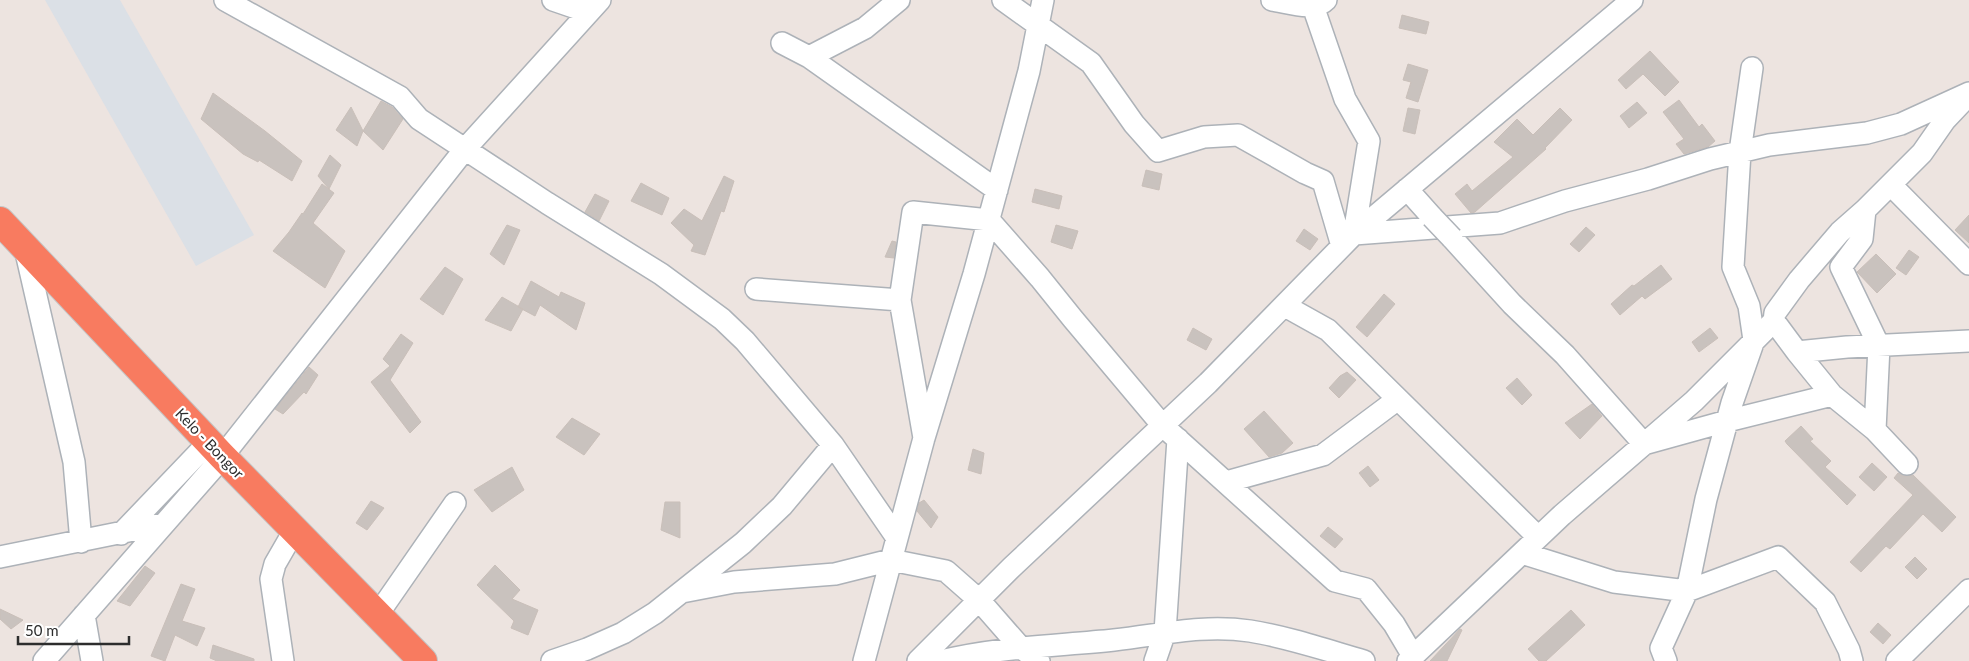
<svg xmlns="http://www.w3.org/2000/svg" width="1969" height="661" font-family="Lato,sans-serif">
<rect width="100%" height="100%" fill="#ede4e0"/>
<path fill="#dbe0e6" d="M 45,0 L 120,0 L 254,235 L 196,266 Z"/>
<path fill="#c9c2be" stroke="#c9bfb9" d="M 1402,15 L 1429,22 L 1426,34 L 1399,28 Z
M 1650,51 L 1679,82 L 1665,96 L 1643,74 L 1626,89 L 1618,80 Z
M 1408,64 L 1428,70 L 1418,102 L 1406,98 L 1411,82 L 1403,80 Z
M 213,93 L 265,131 L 302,161 L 292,181 L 259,160 L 258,162 L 243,154 L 201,119 Z
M 1679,100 L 1699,127 L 1702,124 L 1715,141 L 1708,147 L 1684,154 L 1676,144 L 1684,139 L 1663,112 Z
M 381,101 L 392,107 L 403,119 L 383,150 L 363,131 Z
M 1637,102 L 1647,113 L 1629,128 L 1620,116 Z
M 351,107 L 363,131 L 357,146 L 336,130 Z
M 1408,108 L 1420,110 L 1415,134 L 1403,131 Z
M 1560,108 L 1572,120 L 1545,148 L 1546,149 L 1475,212 L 1471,213 L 1455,194 L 1467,184 L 1472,191 L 1513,157 L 1494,142 L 1517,119 L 1533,135 Z
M 330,155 L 341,165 L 329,189 L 318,176 Z
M 1146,170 L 1162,174 L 1159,190 L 1142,186 Z
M 724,176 L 734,181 L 724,212 L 721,211 L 705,255 L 691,251 L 694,245 L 671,223 L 684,209 L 702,221 Z
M 641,183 L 669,198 L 662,215 L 631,201 Z
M 322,184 L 334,193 L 313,223 L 345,251 L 325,288 L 273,251 L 289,232 L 302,213 L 303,214 Z
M 1035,189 L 1062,196 L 1059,209 L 1032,202 Z
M 595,194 L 609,201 L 599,221 L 585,212 Z
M 1969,215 L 1969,243 L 1955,230 Z
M 507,225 L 520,230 L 504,265 L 490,254 Z
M 1056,225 L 1078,231 L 1072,249 L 1051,242 Z
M 1586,227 L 1595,235 L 1579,252 L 1570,244 Z
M 1304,229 L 1318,239 L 1310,250 L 1296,241 Z
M 892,241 L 896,242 L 894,258 L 885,257 Z
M 1909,250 L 1919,257 L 1906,275 L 1896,268 Z
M 1876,254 L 1896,274 L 1877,293 L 1857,272 Z
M 1661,265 L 1672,279 L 1645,299 L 1642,296 L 1620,315 L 1611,304 L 1632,285 L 1634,286 Z
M 445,267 L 463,279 L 443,315 L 420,299 Z
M 531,281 L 559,297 L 561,292 L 585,303 L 576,330 L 540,305 L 535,316 L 518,307 Z
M 1384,294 L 1395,304 L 1367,337 L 1356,327 Z
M 502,297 L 523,309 L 511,331 L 485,320 Z
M 1193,328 L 1212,339 L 1206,350 L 1187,340 Z
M 1710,328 L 1718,338 L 1699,352 L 1692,342 Z
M 401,334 L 413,343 L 390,380 L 421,422 L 410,433 L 371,382 L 390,366 L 383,359 Z
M 309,367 L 318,375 L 306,394 L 304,392 L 283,414 L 275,409 Z
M 1347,372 L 1356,380 L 1339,398 L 1329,388 L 1340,376 Z
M 1517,378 L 1532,395 L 1522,405 L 1506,388 Z
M 1592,404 L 1602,416 L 1580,439 L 1565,423 Z
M 1264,411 L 1293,443 L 1282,453 L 1269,457 L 1244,429 Z
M 572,418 L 600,434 L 584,455 L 556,437 Z
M 1801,426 L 1813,439 L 1810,441 L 1831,461 L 1825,467 L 1856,495 L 1847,505 L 1787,444 L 1785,441 Z
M 973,449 L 984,453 L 981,474 L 968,470 Z
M 1872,463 L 1887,477 L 1874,491 L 1859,477 Z
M 1368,466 L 1379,480 L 1370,487 L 1359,473 Z
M 512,467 L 524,490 L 492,512 L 474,490 Z
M 1898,473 L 1904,476 L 1913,475 L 1956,517 L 1942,532 L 1923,514 L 1890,549 L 1886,546 L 1861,572 L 1850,562 L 1913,495 L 1894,478 Z
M 924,500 L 938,517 L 931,528 L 917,511 L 919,503 Z
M 371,501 L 384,508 L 367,530 L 356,523 Z
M 665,502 L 680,502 L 680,538 L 661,530 Z
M 1328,527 L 1343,539 L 1335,548 L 1320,536 Z
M 1915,557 L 1927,569 L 1917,579 L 1905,567 Z
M 495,565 L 520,590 L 512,599 L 538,610 L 528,635 L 511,628 L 514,621 L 477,585 Z
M 145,566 L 155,573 L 130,606 L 117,601 Z
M 181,584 L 195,589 L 182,621 L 205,628 L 197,646 L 175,635 L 165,661 L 151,656 Z
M 0,609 L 23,620 L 11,629 L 0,619 Z
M 1571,610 L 1585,625 L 1546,661 L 1539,661 L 1528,649 Z
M 1878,623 L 1891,635 L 1883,644 L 1870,632 Z
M 1460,629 L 1462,630 L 1447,661 L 1430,661 Z
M 213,645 L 254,659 L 254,661 L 217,661 L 210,658 Z"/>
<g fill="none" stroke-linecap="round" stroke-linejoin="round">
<g stroke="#adb2b8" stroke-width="24">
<path id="minor" d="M 225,0 L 400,97 L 419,119 L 547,203 L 661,274 L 722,319 L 745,341 L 833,445 L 897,538
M 553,0 L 588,12
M 1003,0 L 1091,63 L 1134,124 L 1158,151 L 1204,137 L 1238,135 L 1305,173 L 1323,181 L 1342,246
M 1272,0 C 1287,2 1315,12 1326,0
M 1313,6 L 1345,99 L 1369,141 L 1354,234 L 1500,223 L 1565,201 L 1648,179 L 1710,159 L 1769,145 L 1867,133 L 1901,124 L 1969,93
M 782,43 L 809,57 L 865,28 L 899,0
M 809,57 L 997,190
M 1891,185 L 1969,264
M 1407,189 L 1432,217
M 1865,210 L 1862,239 L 1841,267 L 1879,346 L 1875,430
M 1452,238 L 1512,304 L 1565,355 L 1644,444 L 1727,421 L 1832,395 L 1875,430 L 1907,464
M 25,248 L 74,462 L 81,542
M 756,289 L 900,300
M 1285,306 L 1328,330 L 1538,537
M 1774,321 L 1775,313 L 1799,280 L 1840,232 L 1865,210 L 1922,153 L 1945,120 L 1963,101
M 1797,352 L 1832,395
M 924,438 L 900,300 L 913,212 L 989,220 L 1040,278 L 1073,319 L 1163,426 L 1335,581 L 1366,589 L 1394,624 L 1413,656
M 1226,482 L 1323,455 L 1398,399
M 121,534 L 209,442
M 1522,553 L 1614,582 L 1687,591 L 1778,557 L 1825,602 L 1849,650 L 1852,661
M 0,557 L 163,524
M 682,592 L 734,582 L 835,574 L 891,560 L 946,571 L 979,600 L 1021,648 L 1039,661
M 378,614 L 455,503
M 84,615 L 92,661
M 44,661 L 214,467 L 465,149 L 600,0
M 283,661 L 271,579 L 275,564 L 294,531
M 552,661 L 587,649 L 623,633 L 655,613 L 743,543 L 782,506 L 833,445
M 864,661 L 924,438 L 974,274 L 1029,71 L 1043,0
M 918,661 L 1012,567 L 1208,383 L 1354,234 L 1632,0
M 941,661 C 998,647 1056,646 1114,640 C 1161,635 1202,624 1250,631 C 1288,637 1326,650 1364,661
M 1155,661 L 1165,632 L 1178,439
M 1408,661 L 1562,515 L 1694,401 L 1774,321 L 1797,352 L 1847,347 L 1969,341
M 1666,661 L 1661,648 L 1687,591 L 1706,499 L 1732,403 L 1754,340 L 1749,306 L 1733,267 L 1740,152 L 1752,68
M 1897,661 L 1969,590"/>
</g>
<g stroke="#c4c4c4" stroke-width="30">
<path id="highway" d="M 0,221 L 222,456 L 423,661"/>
</g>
<use href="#minor" stroke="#fff" stroke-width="21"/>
<use href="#highway" stroke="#f87b60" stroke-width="28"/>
<g stroke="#adb2b8" stroke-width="24" stroke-linecap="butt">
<path id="minor-bridge" d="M 1432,217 L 1452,238"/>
</g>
<use href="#minor-bridge" stroke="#fff" stroke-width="21"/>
</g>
<g text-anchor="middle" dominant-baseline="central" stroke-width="4.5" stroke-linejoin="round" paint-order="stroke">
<g font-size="15" fill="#2d2d2d" stroke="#fff">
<text transform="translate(210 443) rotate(46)">Kelo - Bongor</text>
</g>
</g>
<path d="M18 636v8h111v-8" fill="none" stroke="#2d2d2d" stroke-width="2.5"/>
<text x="25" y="636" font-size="15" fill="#2d2d2d" stroke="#ffffff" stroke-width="4" paint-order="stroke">50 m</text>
</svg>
